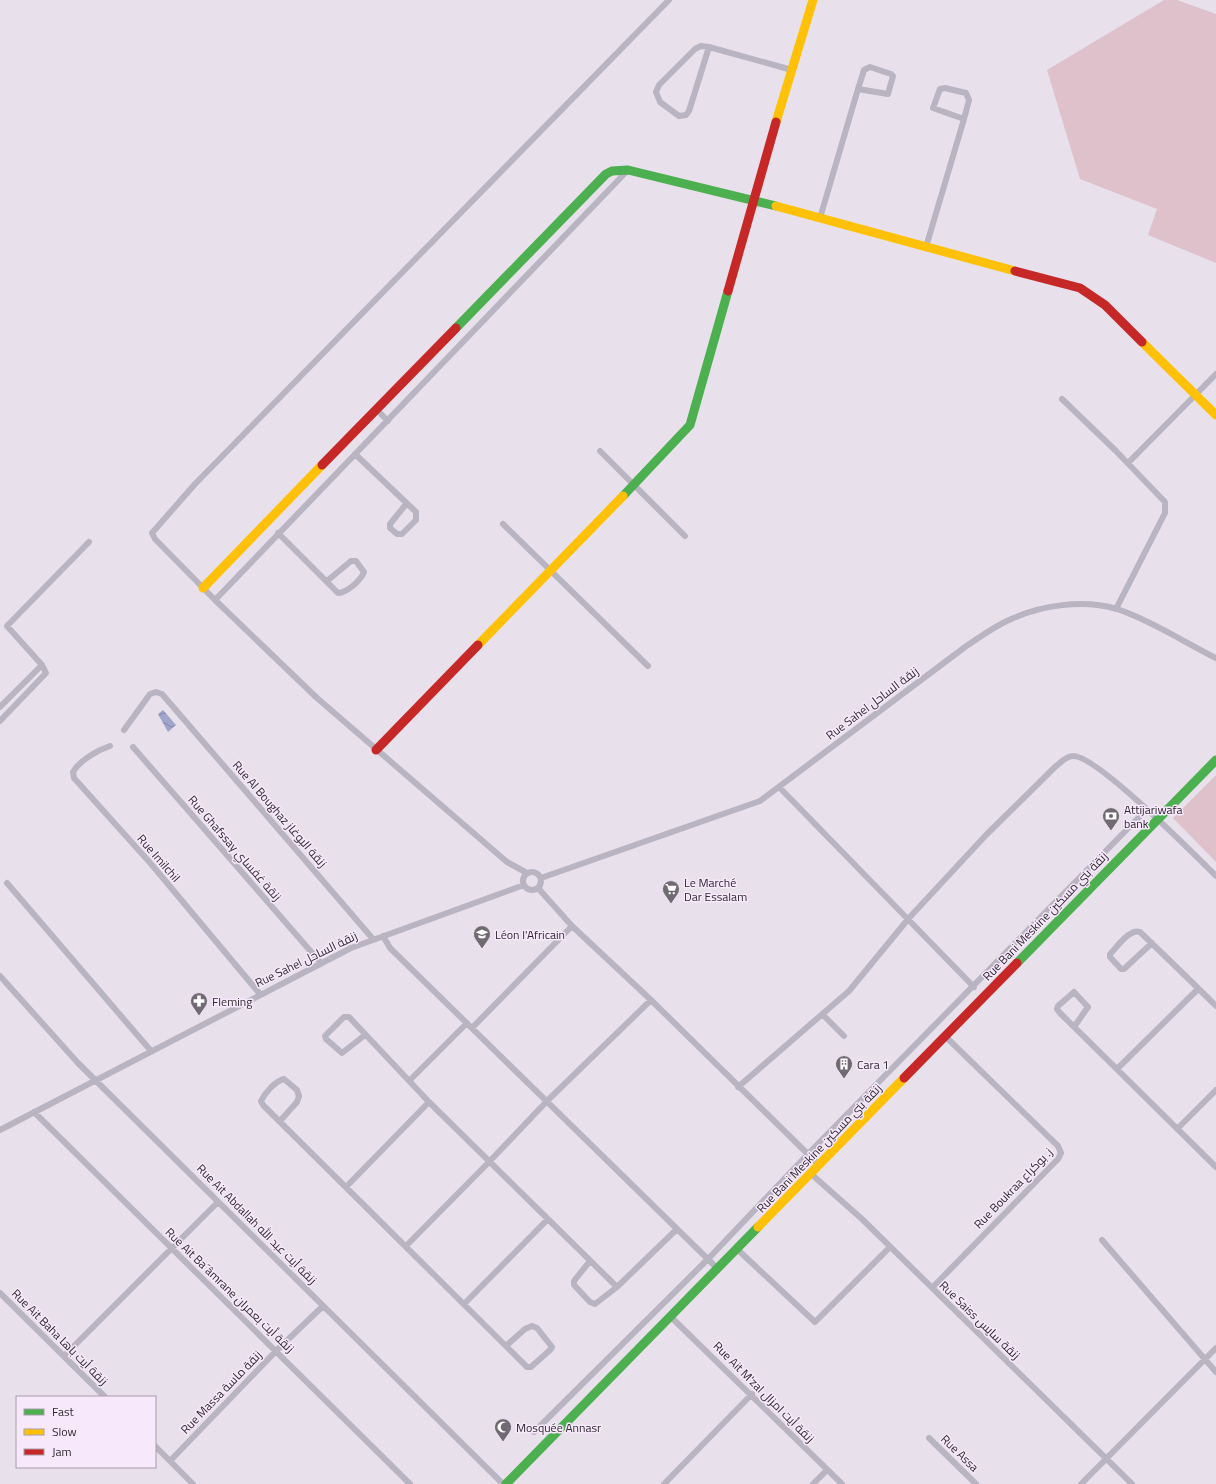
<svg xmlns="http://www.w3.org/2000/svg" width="1216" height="1484" font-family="'Titillium Web',Cairo,sans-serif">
<defs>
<pattern id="water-waves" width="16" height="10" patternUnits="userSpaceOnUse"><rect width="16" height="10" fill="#9fa5cc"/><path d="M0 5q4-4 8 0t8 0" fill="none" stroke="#8287a6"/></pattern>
</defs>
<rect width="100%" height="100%" fill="#e8e0ea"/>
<path fill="#dec1cb" d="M 1164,0 L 1177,0 L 1216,14 L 1216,263 L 1148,235 L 1157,209 L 1080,179 L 1047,70 Z
M 1216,775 L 1216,862 L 1173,818 Z"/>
<path fill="url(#water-waves)" d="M 163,710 L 176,725 L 168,732 L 158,714 Z"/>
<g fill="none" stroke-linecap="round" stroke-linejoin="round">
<path stroke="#b8b4c2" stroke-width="6" d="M 701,46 L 709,47 L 689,111 L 686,115 L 679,116 L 660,102 L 656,92 L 659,85 L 695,49 Z
M 709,47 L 792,70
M 820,218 L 858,89 L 864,70 L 870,67 L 891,74 L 893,76 L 888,94 L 858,89
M 926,247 L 964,119 L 969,100 L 966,93 L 945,88 L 940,89 L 933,108 L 964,119
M 1062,399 L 1116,451 L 1165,502 L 1165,513 L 1116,609
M 377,410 L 388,421
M 600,451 L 685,536
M 355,454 L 416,512 L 416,520 L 402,534 L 397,534 L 390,528 L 390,524 L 407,503
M 1128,463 L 1216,374
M 503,524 L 648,666
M 278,533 L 338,593 C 347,593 361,580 364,572 L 356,561 L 351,561 L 327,581
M 215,600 L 628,170
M 0,707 L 42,665
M 0,721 L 46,673 L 42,665 L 7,626 L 89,542
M 124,730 L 150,694 L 156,692 L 162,694 L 373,939
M 110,746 C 98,750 80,760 73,772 L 74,778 L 152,865 L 260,994
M 133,747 L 320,962
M 779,787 L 974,987
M523 881a9 9 0 1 1 18 0a9 9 0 1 1-18 0Z
M 527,873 L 507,862 L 317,698 L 215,600 L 155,539 L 152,533 L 195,484 L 669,0
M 541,878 L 760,801 L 965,647 C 979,638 993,627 1009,620 C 1041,605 1083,599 1117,609 C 1148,619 1186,643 1216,658
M 7,883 L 151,1051
M 538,888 L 572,926 L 651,1000 L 819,1165
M 383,936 L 390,948 L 718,1269
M 1152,943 L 1124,969 L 1121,969 L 1110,957 L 1110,954 C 1117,947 1130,928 1140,932 C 1166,957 1191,981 1216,1006
M 0,976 L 78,1063 L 503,1484
M 823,1015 L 844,1036
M 1074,1027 L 1088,1007 L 1074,992 L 1058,1006 L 1057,1009 L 1060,1013 L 1216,1167
M 472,1028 L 572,926
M 365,1035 L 342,1053 L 326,1039 L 325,1036 L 344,1017 L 349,1017 L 429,1102 L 617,1287
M 1117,1069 L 1198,989
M 409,1081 L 467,1023
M 738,1087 L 849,991 L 909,918 L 986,835 L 1055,767 C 1060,763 1066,756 1073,756 C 1096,755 1196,856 1216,876
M 34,1112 L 410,1484
M 280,1121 L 297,1102 L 299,1096 L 297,1090 L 284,1079 C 275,1081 265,1093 261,1101 L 263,1105 L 527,1367 L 531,1367 L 550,1350 L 552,1347 L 537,1328 L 532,1326 L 525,1329 L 507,1345
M 1177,1129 L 1216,1090
M 0,1130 L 351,948 L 524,885
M 810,1173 L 862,1219 L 1132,1484
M 347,1186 L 429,1102
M 1102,1240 L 1216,1372
M 406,1246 L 490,1161 L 547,1101 L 651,1000
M 737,1249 L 815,1322 L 890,1247
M 590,1261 L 574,1281 L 574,1285 L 590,1302 L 595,1304 L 617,1287 L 677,1229
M 932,1288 L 1058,1159 L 1061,1153 L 1058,1146 L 945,1036
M 0,1293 L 105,1397
M 464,1304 L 548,1219
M 671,1317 L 842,1484
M 64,1356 L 218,1202
M 534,1432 L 708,1259 L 808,1154 L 1147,809
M 929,1438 L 976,1484
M 155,1446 L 193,1484
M 170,1461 L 276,1351 L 323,1306
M 664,1484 L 752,1394
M 813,1484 L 827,1470
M 1081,1484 L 1216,1348"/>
<path stroke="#4caf50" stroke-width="9" d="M 456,328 L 606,174 L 612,171 L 628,170 L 776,206
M 623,496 L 690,425 L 728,291
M 1017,963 L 1216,760
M 506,1484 L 758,1227"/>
<path stroke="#ffc107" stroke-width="9" d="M 776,122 L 813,0
M 776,206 L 1015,271
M 1142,342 L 1216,415
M 203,588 L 322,465
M 478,645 L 623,496
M 758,1227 L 904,1078"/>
<path stroke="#c62828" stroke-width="9" d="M 1015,271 L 1080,288 L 1105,305 L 1142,342
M 728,291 L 776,122
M 322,465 L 456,328
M 376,750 L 478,645
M 904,1078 L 1017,963"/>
</g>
<defs>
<g id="bank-pin" transform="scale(0.9)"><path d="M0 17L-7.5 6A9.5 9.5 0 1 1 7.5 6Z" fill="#706a72" stroke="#f7e9fb"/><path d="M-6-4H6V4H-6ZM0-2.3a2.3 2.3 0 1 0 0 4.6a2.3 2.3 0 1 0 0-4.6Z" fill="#fff"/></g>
<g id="supermarket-pin" transform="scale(0.9)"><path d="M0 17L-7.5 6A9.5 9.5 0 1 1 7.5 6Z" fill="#706a72" stroke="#f7e9fb"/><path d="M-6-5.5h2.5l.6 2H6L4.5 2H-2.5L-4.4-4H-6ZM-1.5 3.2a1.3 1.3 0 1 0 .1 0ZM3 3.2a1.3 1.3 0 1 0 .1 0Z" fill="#fff"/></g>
<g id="school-pin" transform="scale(0.9)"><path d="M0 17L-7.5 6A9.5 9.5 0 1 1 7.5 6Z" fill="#706a72" stroke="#f7e9fb"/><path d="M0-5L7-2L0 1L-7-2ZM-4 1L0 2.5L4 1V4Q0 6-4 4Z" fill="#fff"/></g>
<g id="pharmacy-pin" transform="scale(0.9)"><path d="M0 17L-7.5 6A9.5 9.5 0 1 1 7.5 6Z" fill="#706a72" stroke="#f7e9fb"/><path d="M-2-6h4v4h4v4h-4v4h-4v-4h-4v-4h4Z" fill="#fff"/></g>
<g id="building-pin" transform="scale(0.9)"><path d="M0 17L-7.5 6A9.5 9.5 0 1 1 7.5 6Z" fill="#706a72" stroke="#f7e9fb"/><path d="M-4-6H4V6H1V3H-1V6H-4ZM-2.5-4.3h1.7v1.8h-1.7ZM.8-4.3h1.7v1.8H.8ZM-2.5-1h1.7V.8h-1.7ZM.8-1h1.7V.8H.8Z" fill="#fff"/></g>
<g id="mosque-pin" transform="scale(0.9)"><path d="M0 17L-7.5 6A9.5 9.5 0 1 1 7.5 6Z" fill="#706a72" stroke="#f7e9fb"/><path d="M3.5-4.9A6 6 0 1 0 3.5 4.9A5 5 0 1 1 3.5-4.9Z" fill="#fff"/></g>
</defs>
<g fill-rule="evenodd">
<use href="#bank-pin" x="1111" y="816"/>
<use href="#supermarket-pin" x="671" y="889"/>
<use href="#school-pin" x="482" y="934"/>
<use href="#pharmacy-pin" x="199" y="1001"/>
<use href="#building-pin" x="844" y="1064"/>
<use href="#mosque-pin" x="503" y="1427"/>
</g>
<g text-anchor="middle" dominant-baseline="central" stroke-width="3" stroke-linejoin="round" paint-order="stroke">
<g font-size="12" fill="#302a31" stroke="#f7e9fb">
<text transform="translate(872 703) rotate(-37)">Rue Sahel زنقة الساحل</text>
<text transform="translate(280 814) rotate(49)">Rue Al Boughaz زنقة البوغاز</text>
<text transform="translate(235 848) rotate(49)">Rue Ghafssay زنقة غفساي</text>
<text transform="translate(159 858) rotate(49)">Rue Imilchil</text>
<text transform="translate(1045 916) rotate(-46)">Rue Bani Meskine زنقة بني مسكين</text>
<text transform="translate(306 959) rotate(-26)">Rue Sahel زنقة الساحل</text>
<text transform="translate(819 1148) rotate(-46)">Rue Bani Meskine زنقة بني مسكين</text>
<text transform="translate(1013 1188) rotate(-46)">Rue Boukraa ز. بوكراع</text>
<text transform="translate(257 1224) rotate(45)">Rue Ait Abdallah زنقة أيت عبد الله</text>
<text transform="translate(230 1290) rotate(44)">Rue Ait Ba´âmrane زنقة أيت بعمران</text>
<text transform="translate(980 1320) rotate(44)">Rue Saiss زنقة سايس</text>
<text transform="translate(60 1337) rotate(45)">Rue Ait Baha زنقة أيت باها</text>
<text transform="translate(221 1392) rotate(-46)">Rue Massa زنقة ماسة</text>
<text transform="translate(764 1392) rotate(45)">Rue Ait M'zal زنقة أيت امزال</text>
<text transform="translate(960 1453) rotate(44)">Rue Assa</text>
</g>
<g font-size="12" fill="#302a31" stroke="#f7e9fb" text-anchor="start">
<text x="1124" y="809">Attijariwafa<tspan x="1124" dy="14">bank</tspan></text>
<text x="684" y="882">Le Marché<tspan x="684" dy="14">Dar Essalam</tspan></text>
<text x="495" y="934">Léon l'Africain</text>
<text x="212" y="1001">Fleming</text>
<text x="857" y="1064">Cara 1</text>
<text x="516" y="1427">Mosquée Annasr</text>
</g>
</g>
<rect x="16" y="1396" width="140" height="72" fill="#f7e9fb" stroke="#a79daa"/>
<rect x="24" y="1409" width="20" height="6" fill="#4caf50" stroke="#a79daa"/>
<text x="52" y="1416" font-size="12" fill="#302a31">Fast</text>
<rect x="24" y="1429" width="20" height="6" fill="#ffc107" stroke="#a79daa"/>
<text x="52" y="1436" font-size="12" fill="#302a31">Slow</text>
<rect x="24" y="1449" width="20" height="6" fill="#c62828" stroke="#a79daa"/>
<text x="52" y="1456" font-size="12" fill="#302a31">Jam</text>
</svg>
